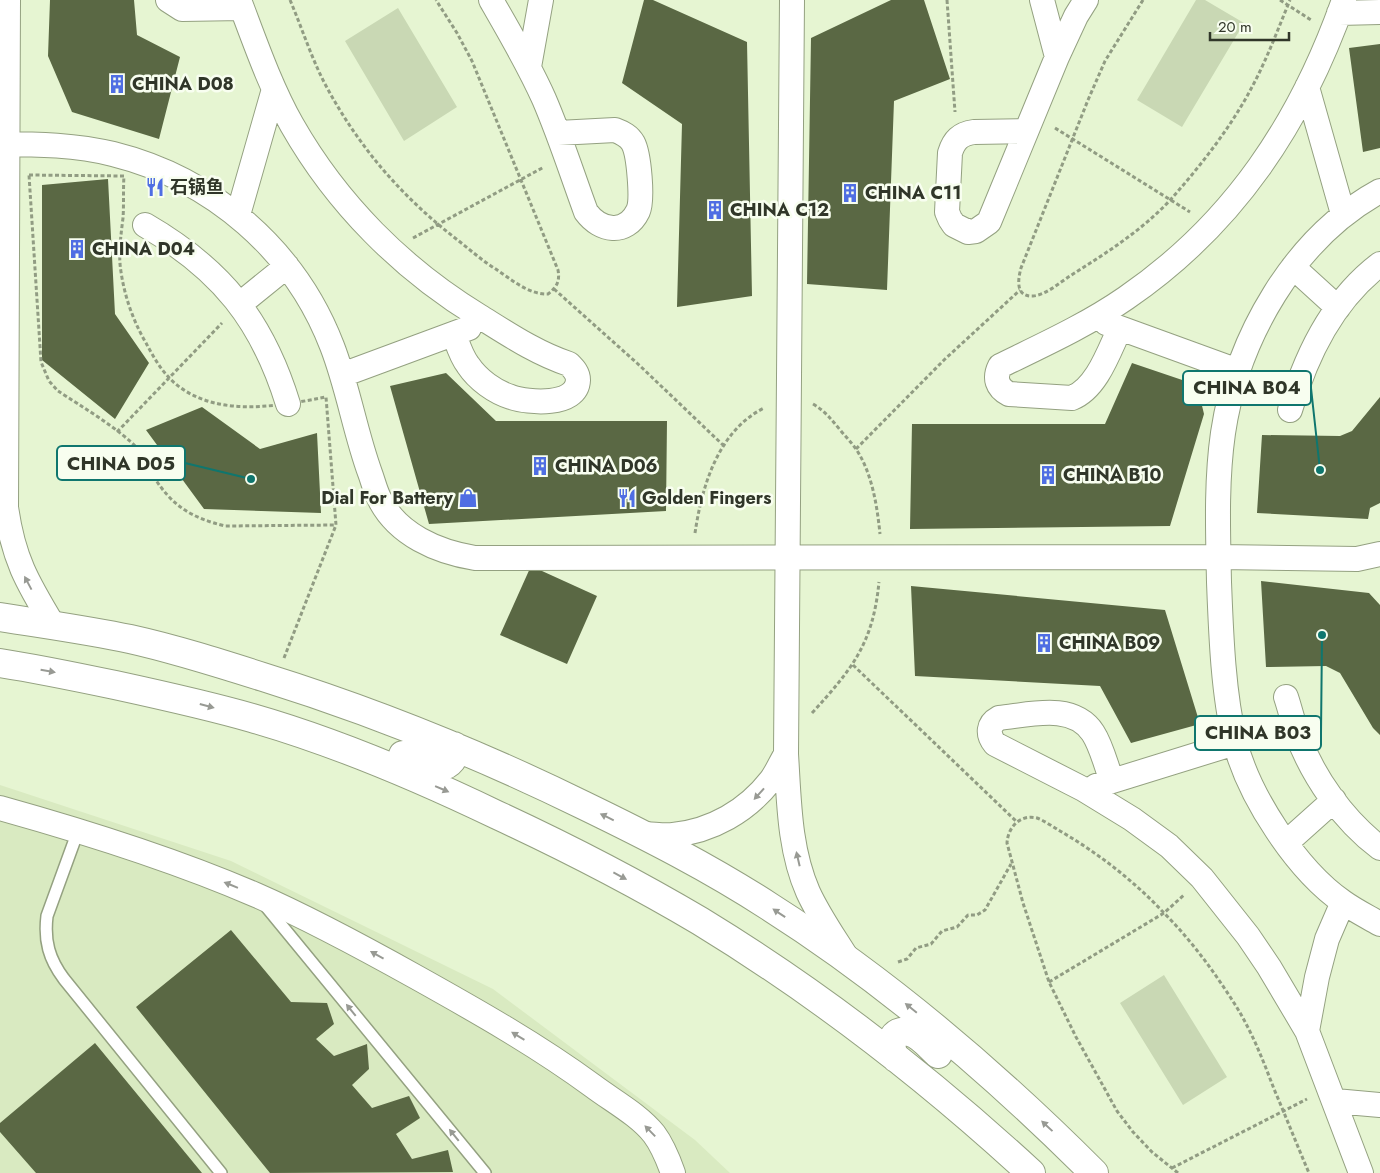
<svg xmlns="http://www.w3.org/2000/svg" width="1380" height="1173" font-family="Jost,'Noto Sans SC',sans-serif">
<rect width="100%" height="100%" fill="#e6f5d2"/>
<path fill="#d9eac1" d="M 0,785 L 231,861 L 493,989 L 695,1140 L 730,1173 L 0,1173 Z"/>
<path fill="#c9d8b4" d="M 1196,0 L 1205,0 L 1244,23 L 1182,127 L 1137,100 Z
M 398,8 L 457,107 L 404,141 L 345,41 Z
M 1164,975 L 1227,1077 L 1183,1105 L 1120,1003 Z"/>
<path fill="#5a6844" d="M 50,0 L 134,0 L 137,35 L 180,57 L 159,139 L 72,112 L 48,56 Z
M 644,0 L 653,0 L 747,42 L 752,296 L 677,307 L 682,124 L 622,83 Z
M 891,0 L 924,0 L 950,79 L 894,101 L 887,290 L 807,284 L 811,38 Z
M 1380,44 L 1380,148 L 1363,152 L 1349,48 Z
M 108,179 L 115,314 L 149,363 L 115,419 L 42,360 L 42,185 Z
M 1132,363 L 1197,385 L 1204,414 L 1170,526 L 910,529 L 912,424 L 1105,424 Z
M 446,373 L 496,421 L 667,421 L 666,511 L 429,524 L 390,386 Z
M 1380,397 L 1380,503 L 1370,508 L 1368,519 L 1257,513 L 1262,435 L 1340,436 L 1352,431 Z
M 202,407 L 260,449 L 317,433 L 321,513 L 204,509 L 146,430 Z
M 531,566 L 597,596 L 567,664 L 500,635 Z
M 1261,581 L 1369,593 L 1380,605 L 1380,735 L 1373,728 L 1340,673 L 1326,666 L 1266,667 Z
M 911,586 L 1165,610 L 1200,724 L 1131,743 L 1100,686 L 915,676 Z
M 231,930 L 291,1002 L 327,1003 L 334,1024 L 316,1039 L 334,1056 L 367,1044 L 369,1069 L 352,1085 L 372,1108 L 409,1096 L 420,1118 L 396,1134 L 412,1159 L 448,1150 L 453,1172 L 270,1173 L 136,1007 Z
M 95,1043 L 202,1173 L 36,1173 L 0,1132 L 0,1123 Z"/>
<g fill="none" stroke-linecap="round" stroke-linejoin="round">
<g stroke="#94a181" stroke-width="14">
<path id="lane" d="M 78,831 L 47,916 C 44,941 49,959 64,979 L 221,1173
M 264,904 L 485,1173"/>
</g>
<g stroke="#94a181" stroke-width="26">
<path id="street" d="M 8,0 L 6,507 C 13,558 27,582 53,625
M 168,0 L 182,9 L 242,8
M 239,0 C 255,42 270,86 292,125 C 337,204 402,269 479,316 C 508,334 536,353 569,364 C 574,369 578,373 578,380 C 577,407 528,403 511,397 C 495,392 478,380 468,365 C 461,356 458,345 454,334
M 491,0 C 510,33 529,65 544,99 C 560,136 572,174 586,212 C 600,231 626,236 638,211 C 643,200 639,154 633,143 C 629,136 623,133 615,130 L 558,133
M 792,0 L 786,754 C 789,800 789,849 808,892 C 819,916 834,937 847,958
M 1042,0 L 1057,57
M 1339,13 L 1380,12
M 529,67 L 541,0
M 1307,87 L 1343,214
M 1026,131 L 974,132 C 960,134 954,140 950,153 L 947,212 L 950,219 L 954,225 L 968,232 L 976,231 L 989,222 L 1057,57 L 1076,16 L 1086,0
M 0,144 C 38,144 76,145 113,154 C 213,179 295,250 332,346 C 348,387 355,432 370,473 C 373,481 375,490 379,498 C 397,535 438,552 475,558 L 1219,557 L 1357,559 L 1380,554
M 1380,191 C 1294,238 1237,338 1223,433 C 1216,482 1218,532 1219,582 C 1221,633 1223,693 1235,742 C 1249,797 1297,870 1343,902 C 1354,910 1368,917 1380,924
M 238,215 L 274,89
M 145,225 C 221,269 262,320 288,404
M 1293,267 L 1338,308
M 240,304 L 287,266
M 1106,323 L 1238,371
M 1120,328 C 1109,351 1097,388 1072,398 L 1009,394 C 997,388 994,378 1000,366 C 1043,345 1087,325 1126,298 C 1234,224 1301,122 1344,0
M 342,375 L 469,328
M 1290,410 C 1306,355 1334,299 1380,264
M 1286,697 C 1290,709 1293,722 1297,734 C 1313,777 1343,820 1380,848
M 1112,781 C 1106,766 1102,747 1093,733 C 1073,702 1029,715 999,718 C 988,724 987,734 995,744 L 1083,789 L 1132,819 L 1169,846 L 1202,878 L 1248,936 L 1269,967 L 1307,1031 L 1361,1173
M 1096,786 L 1235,743
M 0,808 C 86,832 173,859 256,895 C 311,919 364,948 416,977 C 477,1011 537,1045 593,1086 C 613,1101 639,1115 654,1134 C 663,1146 668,1159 673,1173
M 642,834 C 653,834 663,836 673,835 C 712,831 747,811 771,780 C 777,772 781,762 786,754
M 1286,843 L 1334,800
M 1307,1031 L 1317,977 L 1327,939 L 1343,902
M 1335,1101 L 1380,1105"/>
</g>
<g stroke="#94a181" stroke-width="30">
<path id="secondary" d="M 0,617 C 43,624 87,630 130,639 C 175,649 219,663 263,677 C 372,711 479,754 583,805 C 647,836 710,868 770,907 C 888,982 995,1074 1094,1173
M 0,663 C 39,669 77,677 115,685 C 161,695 207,705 252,718 C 336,742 418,777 497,815 C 566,847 634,882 700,921 C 818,993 929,1079 1031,1173
M 403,755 L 439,767 C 450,765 456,758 454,746
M 896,1058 C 887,1046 892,1028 909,1032 C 920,1034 930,1047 938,1054"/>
</g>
<path stroke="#919c83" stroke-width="3" stroke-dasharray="4 2.5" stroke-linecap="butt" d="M 290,0 C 302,28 311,57 325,84 C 358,146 400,195 455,238 C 468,248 480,259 494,268 C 510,278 528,295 548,294 C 557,287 560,281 558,270 L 472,61 L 457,33 L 436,0
M 947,0 L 955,112
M 1143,0 L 1105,61 L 1088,100 L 1021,268 C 1018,279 1015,297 1033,296 C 1046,295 1059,283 1070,276 C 1106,253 1143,230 1172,198 C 1202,164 1231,127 1252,87 C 1267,59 1278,29 1290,0
M 1280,0 L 1311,20
M 1055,128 L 1190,212
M 29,175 L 124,176 C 123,190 124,204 123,218 C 121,234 119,249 120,264 C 123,292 132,319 146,343 C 155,360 165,377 181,388 C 222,417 279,406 326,397 L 336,525 L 225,526 C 192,518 172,506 154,477 C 149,468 145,458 139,450 C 121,430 81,406 58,391 L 49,381 L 41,362 Z
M 413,238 L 544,167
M 554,289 L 638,364 L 723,445
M 813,404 C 825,411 832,420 841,431 C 846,437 851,442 856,449 C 872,473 877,505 880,534
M 117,432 L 222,323
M 856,449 L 944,360 L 1020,290
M 695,533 C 702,486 718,431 764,408
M 284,658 L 336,525
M 853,665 L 1017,822
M 812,713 C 852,669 873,644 879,582
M 898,962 L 907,959 L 916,948 L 931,944 L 942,931 L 957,927 L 968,915 L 977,915 L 985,910 L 1011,864
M 1049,982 L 1164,913 L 1185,894
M 1172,1168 L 1307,1099
M 1178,1173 L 1152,1152 L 1133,1132 L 1117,1111 L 1076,1037 L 1049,982 L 1023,903 L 1007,843 C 1008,827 1020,814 1037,818 C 1045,821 1053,827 1060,831 C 1098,853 1134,881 1164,913 C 1192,941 1215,973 1236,1006 C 1252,1032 1263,1060 1274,1089 C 1286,1117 1297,1145 1309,1173"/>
<use href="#lane" stroke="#fff" stroke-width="11"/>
<use href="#street" stroke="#fff" stroke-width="24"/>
<use href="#secondary" stroke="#fff" stroke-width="28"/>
</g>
<defs><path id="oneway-solid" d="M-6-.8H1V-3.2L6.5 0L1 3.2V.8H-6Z" transform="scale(1.25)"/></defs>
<g fill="#989a94">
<use href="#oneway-solid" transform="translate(28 583) rotate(-118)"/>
<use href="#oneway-solid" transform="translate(48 671) rotate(10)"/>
<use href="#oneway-solid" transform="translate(207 706) rotate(15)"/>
<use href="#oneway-solid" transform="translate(442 789) rotate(23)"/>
<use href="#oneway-solid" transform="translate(759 794) rotate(132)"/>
<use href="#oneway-solid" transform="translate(607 817) rotate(-154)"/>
<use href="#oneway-solid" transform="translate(798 859) rotate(-103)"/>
<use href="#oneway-solid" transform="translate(620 876) rotate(28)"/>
<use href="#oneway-solid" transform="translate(231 885) rotate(-158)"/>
<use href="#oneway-solid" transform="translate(779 913) rotate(-146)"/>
<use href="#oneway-solid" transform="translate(377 955) rotate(-151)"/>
<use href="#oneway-solid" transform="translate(911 1008) rotate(-141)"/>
<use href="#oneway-solid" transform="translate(351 1010) rotate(-129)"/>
<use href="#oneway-solid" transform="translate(518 1036) rotate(-149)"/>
<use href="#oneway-solid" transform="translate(1047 1126) rotate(-137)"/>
<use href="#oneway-solid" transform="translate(650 1131) rotate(-134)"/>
<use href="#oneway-solid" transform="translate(454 1135) rotate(-129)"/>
</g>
<defs>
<g id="building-bare" transform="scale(1.5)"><path d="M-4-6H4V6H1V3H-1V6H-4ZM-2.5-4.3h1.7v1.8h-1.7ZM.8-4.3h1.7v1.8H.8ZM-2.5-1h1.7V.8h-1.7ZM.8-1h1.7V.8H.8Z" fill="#4f6ee3" stroke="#f8fef0" stroke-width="2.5" paint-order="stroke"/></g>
<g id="restaurant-bare" transform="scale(1.5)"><path d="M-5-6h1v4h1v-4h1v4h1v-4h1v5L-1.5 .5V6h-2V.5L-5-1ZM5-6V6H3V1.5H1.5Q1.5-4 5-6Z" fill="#4f6ee3" stroke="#f8fef0" stroke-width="2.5" paint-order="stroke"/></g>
<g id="shop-bare" transform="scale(1.5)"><path d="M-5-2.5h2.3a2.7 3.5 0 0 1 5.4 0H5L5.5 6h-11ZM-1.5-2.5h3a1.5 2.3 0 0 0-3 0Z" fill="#4f6ee3" stroke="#f8fef0" stroke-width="2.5" paint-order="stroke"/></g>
</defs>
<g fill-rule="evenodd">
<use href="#building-bare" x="117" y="84"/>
<use href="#restaurant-bare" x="155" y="187"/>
<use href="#building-bare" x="850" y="193"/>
<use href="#building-bare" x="715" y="210"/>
<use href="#building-bare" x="77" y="249"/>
<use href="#building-bare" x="540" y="466"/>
<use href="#building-bare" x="1048" y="475"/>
<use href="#shop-bare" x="468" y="498"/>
<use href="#restaurant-bare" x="627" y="498"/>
<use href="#building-bare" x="1044" y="643"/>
</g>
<g text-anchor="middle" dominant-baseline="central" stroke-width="5" stroke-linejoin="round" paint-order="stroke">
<g font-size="18" font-weight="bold" fill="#303629" stroke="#f8fef0" text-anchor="start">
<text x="132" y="84">CHINA D08</text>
<text x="170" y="187">石锅鱼</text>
<text x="865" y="193">CHINA C11</text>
<text x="730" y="210">CHINA C12</text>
<text x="92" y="249">CHINA D04</text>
<text x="555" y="466">CHINA D06</text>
<text x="1063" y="475">CHINA B10</text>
<text x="453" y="498" text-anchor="end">Dial For Battery</text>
<text x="642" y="498">Golden Fingers</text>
<text x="1059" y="643">CHINA B09</text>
</g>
</g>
<path fill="none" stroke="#0f766e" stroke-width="2" d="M1320 470L1311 388M251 479L185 463M1322 635L1321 733"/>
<g fill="#0f766e" stroke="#f8fef0" stroke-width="2">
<circle cx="1320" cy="470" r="5"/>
<circle cx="251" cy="479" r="5"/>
<circle cx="1322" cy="635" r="5"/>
</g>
<g fill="#f8fef0" stroke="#0f766e" stroke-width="2">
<rect x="1183" y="371" width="128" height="34" rx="5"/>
<rect x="57" y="446" width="128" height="34" rx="5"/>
<rect x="1195" y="716" width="126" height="34" rx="5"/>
</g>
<g font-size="19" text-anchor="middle" font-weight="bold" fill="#303629">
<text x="1247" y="394">CHINA B04</text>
<text x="121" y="470">CHINA D05</text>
<text x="1258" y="739">CHINA B03</text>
</g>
<path d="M1210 32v8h79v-8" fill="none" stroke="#303629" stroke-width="2.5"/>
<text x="1218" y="32" font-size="15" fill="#303629" stroke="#f8fef0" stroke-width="4" paint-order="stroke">20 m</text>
</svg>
